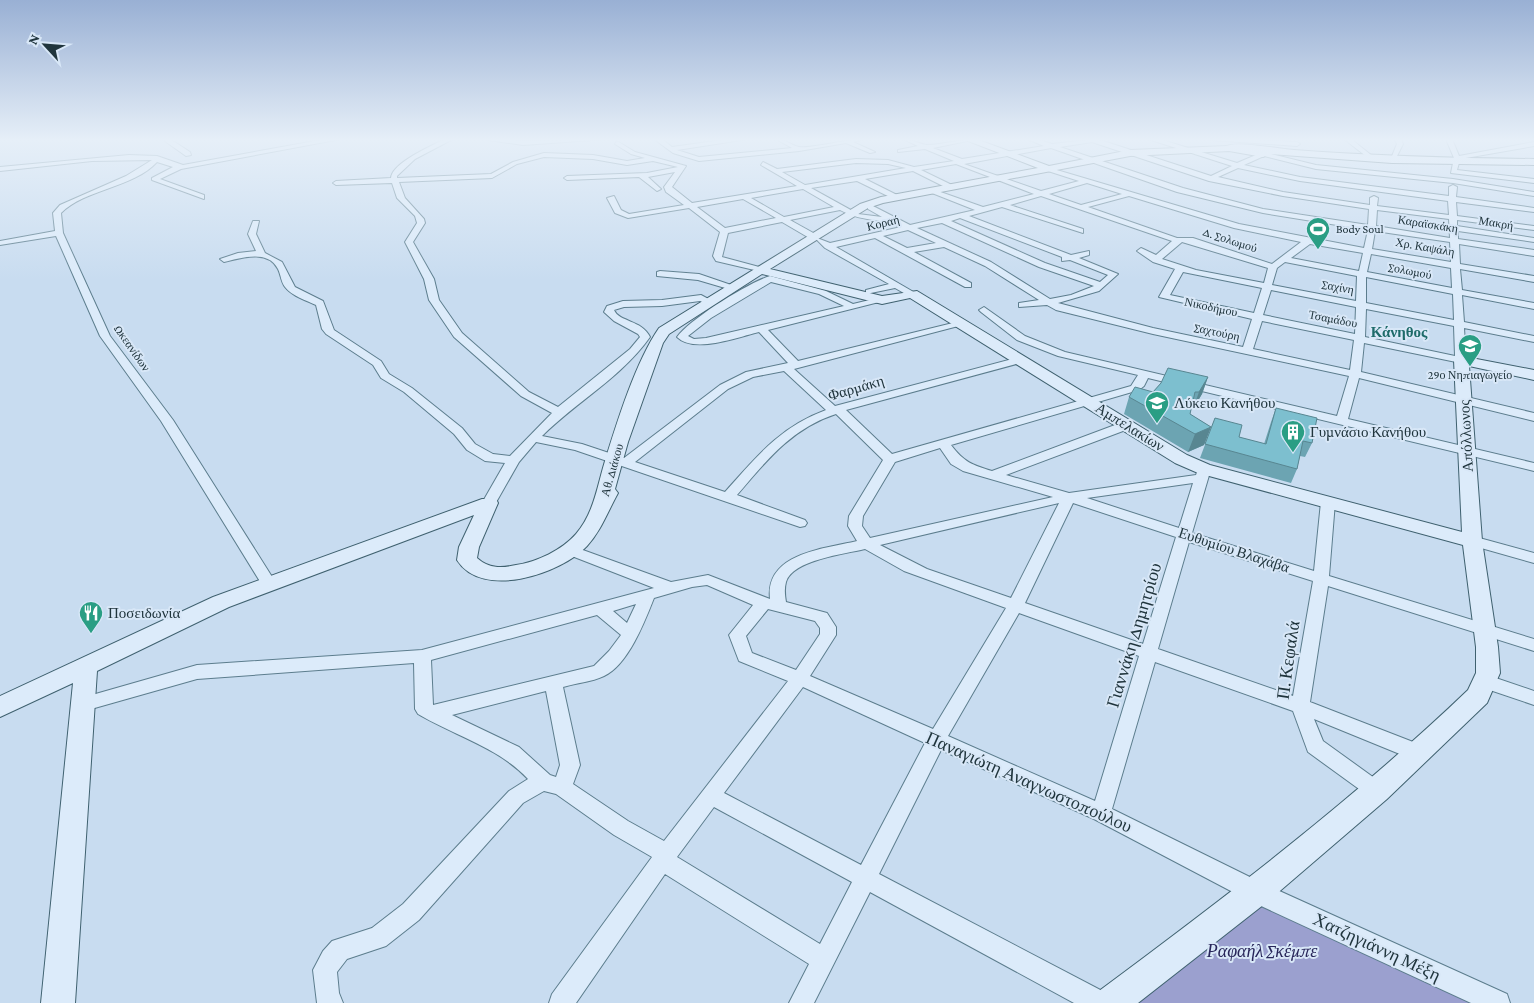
<svg xmlns="http://www.w3.org/2000/svg" width="1534" height="1003" font-family="'Crimson Pro',serif">
<rect width="100%" height="100%" fill="#c8dcf0"/>
<path fill="#9ba0cf" d="M 1256,892 L 1499,1003 L 1111,1003 Z"/>
<g fill="none" stroke-linecap="round" stroke-linejoin="round">
<g stroke="#5c7d8d" stroke-width="2">
<path id="street" d="M 162,139 L 170,139 L 190,152 L 191,155 L 186,156 Z
M 326,139 L 341,139 L 181,169 L 160,179 L 204,195 L 204,199 L 152,180 L 152,178 L 173,167 L 157,162 C 133,188 85,189 61,213 L 63,233 L 110,336 L 173,420 L 274,580 L 277,584 L 274,588 L 264,588 L 161,421 L 100,336 L 56,236 L 0,245 L 0,241 L 55,231 L 53,213 L 60,205 L 126,176 L 152,160 L 92,161 L 0,171 L 0,167 L 129,155 L 157,156 L 183,165 Z
M 445,139 L 453,139 L 415,159 L 397,176 L 397,178 L 491,174 L 513,162 L 544,153 L 593,155 L 627,161 L 645,158 L 631,154 L 615,144 L 617,141 L 635,152 L 686,166 L 672,187 L 692,203 L 797,186 L 761,165 L 763,162 L 777,169 L 856,159 L 888,160 L 914,167 L 954,161 L 925,149 L 898,152 L 898,150 L 918,146 L 903,139 C 912,139 919,144 927,145 C 943,145 960,139 977,139 L 933,148 L 962,159 L 1044,146 L 1027,139 L 1037,139 L 1052,144 L 1097,139 L 1211,176 L 1232,166 L 1148,139 L 1159,139 L 1237,163 L 1263,152 L 1316,165 L 1453,179 L 1534,192 L 1534,196 L 1453,183 L 1316,169 L 1264,156 L 1244,165 L 1300,177 L 1449,196 L 1449,187 L 1453,185 L 1457,187 L 1456,197 L 1534,208 L 1534,212 L 1456,202 L 1457,216 L 1534,226 L 1534,230 L 1457,220 L 1457,226 L 1534,238 L 1534,242 L 1458,231 L 1458,239 L 1534,250 L 1534,256 L 1459,244 L 1460,264 L 1534,276 L 1534,282 L 1460,269 L 1462,290 L 1534,303 L 1534,309 L 1462,295 L 1464,322 L 1534,336 L 1534,342 L 1464,328 L 1466,360 L 1461,363 L 1364,343 L 1361,372 L 1534,413 L 1534,421 L 1359,378 L 1348,419 L 1534,463 L 1534,471 L 1148,378 L 1144,386 L 1139,390 L 951,445 C 964,462 972,465 992,471 L 1123,422 L 1131,422 L 1133,425 L 1131,428 L 1006,475 L 1069,493 L 1196,475 L 1198,469 L 1208,469 L 1210,472 L 1192,533 L 1314,571 L 1321,502 L 1323,499 L 1333,499 L 1335,502 L 1329,576 L 1534,639 L 1534,651 L 1328,586 L 1310,702 L 1426,747 L 1429,753 L 1426,759 L 1419,761 L 1412,759 L 1314,719 L 1323,741 L 1384,785 L 1387,791 L 1384,797 L 1377,800 L 1370,797 L 1308,752 L 1293,711 L 1155,662 L 1112,809 L 1264,884 L 1507,994 L 1510,1003 L 1471,1003 L 1248,900 L 1094,819 L 941,750 L 879,874 L 1108,994 L 1111,1003 L 1074,1003 L 870,892 L 814,1003 L 789,1003 L 809,964 L 665,874 L 576,1003 L 549,1003 L 552,994 L 652,857 L 614,835 L 556,794 L 544,791 L 523,803 L 419,920 L 386,946 L 347,959 L 337,972 L 339,993 L 343,1003 L 317,1003 L 313,970 L 323,951 L 332,941 L 372,928 L 403,904 L 509,791 L 528,779 C 498,747 455,736 418,714 L 415,709 L 414,663 L 197,679 L 84,711 L 78,709 L 75,704 L 78,699 L 197,665 L 422,650 L 654,588 L 564,553 L 562,550 L 564,547 L 569,545 L 671,582 L 708,575 L 770,599 C 765,553 824,549 857,541 L 848,526 L 849,516 L 883,460 L 836,414 C 792,428 766,461 737,495 L 805,520 L 807,523 L 805,526 L 800,527 L 575,450 L 536,442 L 519,462 L 494,506 L 484,506 L 482,503 L 505,463 L 485,461 L 467,450 L 454,434 L 404,392 L 381,378 L 373,365 L 326,334 L 322,329 L 316,305 C 305,300 292,296 285,287 C 281,282 281,275 278,269 C 268,249 241,258 224,262 L 220,259 L 238,253 L 256,251 L 248,234 L 253,221 L 259,221 L 256,234 L 265,253 L 282,262 L 295,287 L 323,301 L 334,330 L 381,361 L 389,374 L 412,388 L 462,428 L 475,444 L 493,454 L 510,456 L 552,413 L 521,396 L 454,337 L 429,300 L 424,279 L 405,242 L 417,223 L 415,216 L 397,198 L 392,183 L 336,185 L 333,183 L 336,181 L 391,178 C 392,163 431,146 445,139 ZM 1092,142 L 1209,181 L 1283,196 L 1369,209 L 1368,225 L 1263,209 L 1183,188 L 1060,147 ZM 1051,148 L 1177,192 L 1263,213 L 1368,230 L 1364,248 L 1239,224 L 1050,168 L 1048,171 L 1079,181 L 1041,191 L 964,164 ZM 544,157 L 593,159 L 627,165 L 653,161 L 678,167 L 647,173 L 567,176 L 564,178 L 567,180 L 639,177 L 657,191 L 661,189 L 648,177 L 675,172 L 664,187 L 666,192 L 684,205 L 629,214 L 621,210 L 614,196 L 607,198 L 615,213 L 628,218 L 689,208 L 720,232 L 713,256 L 716,261 L 763,272 L 763,268 L 722,257 L 728,233 L 782,222 L 811,239 L 816,239 L 825,248 L 889,284 L 866,290 L 866,294 L 895,288 L 909,296 L 917,294 L 836,247 L 875,238 L 965,287 L 971,287 L 971,283 L 914,252 L 944,247 L 985,266 L 1039,300 L 1019,303 L 1019,307 L 1047,305 L 1056,310 L 1153,334 L 1349,376 L 1337,416 L 1065,352 L 1025,336 L 984,307 L 979,310 L 981,312 L 1017,340 L 1058,356 L 1138,375 L 1131,386 L 892,454 L 846,410 L 1024,362 L 1025,360 L 1020,357 L 835,406 L 794,369 L 966,324 L 961,321 L 798,361 L 768,330 L 887,300 L 882,297 L 853,304 L 826,291 L 770,276 C 748,283 690,319 677,337 C 694,354 738,337 759,332 L 788,363 L 746,372 L 720,385 L 624,458 L 582,444 L 542,436 C 576,402 622,377 650,337 C 642,320 619,322 614,310 L 624,307 L 662,306 L 700,301 L 709,305 L 714,302 L 701,295 L 662,300 L 623,301 L 607,306 L 604,312 L 614,321 L 638,334 L 640,337 L 630,349 L 558,407 L 529,392 L 462,333 L 439,300 L 434,279 L 413,242 L 425,223 L 424,219 L 405,198 L 399,182 L 492,178 L 517,164 ZM 856,163 L 888,164 L 906,168 L 805,185 L 782,172 ZM 956,164 L 1034,194 L 983,207 L 932,189 L 932,193 L 975,210 L 910,225 L 871,205 L 868,205 L 868,209 L 882,217 L 858,214 L 811,188 L 857,181 L 894,199 L 898,197 L 897,195 L 865,179 L 913,171 L 951,190 L 954,186 L 921,170 ZM 1238,168 L 1300,181 L 1448,201 L 1449,215 L 1377,206 L 1378,198 L 1374,196 L 1370,198 L 1370,205 L 1283,192 L 1218,177 ZM 1087,183 L 1122,194 L 1081,205 L 1049,194 ZM 803,189 L 834,207 L 784,217 L 751,198 ZM 1041,196 L 1172,241 L 1156,255 L 1141,248 L 1137,251 L 1153,262 L 1175,269 L 1159,297 L 1252,319 L 1243,347 L 1153,328 L 1058,303 L 1099,291 L 1118,274 L 1079,258 L 1089,255 L 1089,251 L 1071,255 L 969,216 L 1002,207 L 1083,233 L 1083,229 L 1010,205 ZM 1129,196 L 1234,228 L 1301,242 L 1272,264 L 1193,238 L 1177,238 L 1088,207 ZM 743,199 L 776,218 L 725,228 L 697,207 ZM 840,210 C 861,222 881,218 901,227 L 830,243 L 817,238 L 817,235 L 790,220 ZM 1377,210 L 1449,219 L 1450,238 L 1376,226 ZM 960,218 L 1062,257 L 1062,261 L 1070,260 L 1108,275 L 1100,282 L 1045,263 L 951,221 ZM 942,223 L 1039,267 L 1094,286 L 1071,295 L 1050,299 L 991,262 L 917,228 ZM 908,230 L 936,243 L 907,248 L 883,236 ZM 1375,231 L 1450,242 L 1451,262 L 1372,249 ZM 1182,242 L 1268,268 L 1264,283 L 1196,270 L 1162,259 ZM 1310,244 L 1363,253 L 1359,271 L 1291,258 ZM 1371,254 L 1451,268 L 1452,288 L 1367,272 ZM 1285,262 L 1357,276 L 1356,301 L 1272,285 L 1277,268 ZM 1183,272 L 1262,288 L 1254,313 L 1170,295 ZM 1366,277 L 1453,294 L 1454,320 L 1366,303 ZM 771,282 L 819,294 L 844,306 L 706,338 L 694,339 L 688,336 L 711,318 ZM 1271,290 L 1356,307 L 1355,334 L 1263,315 ZM 1366,309 L 1454,326 L 1455,356 L 1365,337 ZM 1262,321 L 1354,340 L 1350,370 L 1253,349 ZM 784,371 L 826,410 C 780,427 757,456 725,492 L 635,462 L 728,389 L 753,377 ZM 940,448 L 951,464 L 963,471 L 1053,497 L 870,538 L 862,526 L 863,516 L 895,462 ZM 1193,483 L 1179,528 L 1087,498 ZM 1059,503 L 1011,598 L 927,569 L 880,545 ZM 1073,503 L 1176,537 L 1143,644 L 1025,603 ZM 1189,542 L 1313,581 L 1293,696 L 1158,649 ZM 865,549 L 904,571 L 1006,608 L 933,729 L 810,676 L 836,635 L 836,627 L 827,613 L 786,602 C 785,596 784,589 786,582 C 792,560 845,554 865,549 ZM 707,585 L 753,605 L 729,635 L 739,661 L 788,681 L 664,841 L 628,821 L 573,784 L 580,765 L 563,687 C 576,683 592,682 604,676 C 628,665 645,621 654,598 L 692,587 ZM 636,604 L 627,623 L 613,611 ZM 768,609 L 815,621 L 820,628 L 820,634 L 796,670 L 752,653 L 746,636 ZM 1019,613 L 1139,656 L 1095,801 L 948,736 ZM 597,615 L 621,635 L 609,651 L 594,666 L 433,705 L 431,660 ZM 803,687 L 925,743 L 861,865 L 724,793 ZM 546,691 L 560,765 L 556,777 L 550,775 L 519,747 L 452,715 ZM 714,807 L 852,882 L 820,944 L 677,857 Z
M 504,139 L 523,141 L 607,139 L 523,145 L 488,140 Z
M 654,139 L 662,139 L 672,147 L 729,139 L 748,139 L 677,150 L 699,157 L 792,148 L 776,139 C 786,139 790,145 799,147 C 809,149 848,139 864,139 L 853,142 L 875,152 L 870,153 L 846,143 L 799,151 L 699,161 L 673,153 Z
M 1240,139 L 1297,142 L 1300,144 L 1297,146 L 1211,140 Z
M 1344,139 L 1351,139 L 1376,159 L 1371,160 Z
M 1401,139 L 1403,144 L 1395,160 L 1390,161 L 1397,144 L 1395,140 Z
M 1446,139 L 1452,139 L 1459,156 L 1534,142 L 1534,146 L 1460,159 L 1457,170 L 1534,179 L 1534,183 L 1451,173 L 1454,158 Z
M 660,271 L 699,274 L 737,287 L 732,290 L 698,280 L 657,276 L 657,272 Z
M 1472,536 L 1534,553 L 1534,563 L 1467,544 L 1465,541 L 1467,538 Z
M 1484,674 L 1534,691 L 1534,705 L 1478,686 L 1475,681 L 1478,676 Z"/>
</g>
<g stroke="#3f616f" stroke-width="2">
<path id="secondary" d="M 963,139 L 976,139 L 1049,166 L 1130,150 L 1227,146 C 1235,141 1281,149 1294,150 C 1374,156 1454,158 1534,159 L 1534,165 L 1392,163 L 1269,154 L 1263,157 L 1229,151 L 1130,156 L 883,203 L 868,208 L 770,269 L 882,296 L 917,291 L 1187,455 L 1210,465 L 1462,532 L 1454,360 L 1461,356 L 1534,370 L 1534,380 L 1469,366 L 1482,541 L 1498,647 L 1500,673 L 1487,703 L 1387,799 L 1267,902 L 1138,1003 L 1094,1003 L 1099,991 C 1227,896 1353,800 1468,690 L 1476,673 L 1476,647 L 1463,545 L 1198,473 L 1175,463 L 910,298 L 882,304 L 762,274 L 669,334 L 663,343 L 628,442 L 615,489 L 618,493 C 608,511 601,531 587,546 C 561,574 482,600 457,560 L 459,547 L 474,515 L 229,607 L 97,671 L 75,1003 L 41,1003 L 73,683 L 0,717 L 0,696 L 213,597 L 482,499 L 496,499 L 498,503 L 479,547 L 477,558 C 489,569 502,568 516,565 C 537,562 562,550 576,534 C 594,513 597,487 605,461 C 617,422 636,361 659,328 L 860,204 L 881,197 L 1038,168 Z"/>
</g>
<use href="#street" fill="#dcebfa" fill-rule="evenodd"/>
<use href="#secondary" fill="#dcebfa" fill-rule="evenodd"/>
</g>
<path fill="#6ca4b2" d="M 1208,377 L 1202,394 L 1193,409 L 1191,409 L 1190,414 L 1211,427 L 1204,445 L 1188,452 L 1124,414 L 1129,397 L 1153,392 L 1161,383 Z
M 1276,408 L 1312,443 L 1305,457 L 1300,456 L 1297,469 L 1291,483 L 1200,458 L 1215,418 L 1239,437 L 1264,444 L 1271,422 Z"/>
<path fill="#588691" d="M 1208,377 L 1202,394 L 1193,409 L 1199,392 Z
M 1211,427 L 1204,445 L 1188,452 L 1195,434 Z"/>
<path fill="#7dbfcf" stroke="#588691" d="M 1168,368 L 1208,377 L 1199,392 L 1195,392 L 1190,414 L 1211,427 L 1195,434 L 1129,397 L 1135,387 L 1153,392 L 1161,383 Z
M 1276,408 L 1317,418 L 1312,443 L 1303,441 L 1297,469 L 1205,444 L 1215,418 L 1242,425 L 1239,437 L 1266,444 Z"/>
<linearGradient id="sky" x2="0" y2="1"><stop stop-color="#99b0d4"/><stop offset="0.5" stop-color="#e6eff8"/><stop offset="1" stop-color="#e6eff8" stop-opacity="0"/></linearGradient>
<rect width="1534" height="280" fill="url(#sky)"/>
<defs>
<g id="stadium-pin" transform="scale(1.25)"><path d="M0 17L-7.5 6A9.5 9.5 0 1 1 7.5 6Z" fill="#2a9e84" stroke="#d8e7f7"/><path d="M0-5a6.5 5 0 1 0 0 10a6.5 5 0 1 0 0-10ZM-3.5-1.8h7v3.6h-7Z" fill="#fff"/></g>
<g id="school-pin" transform="scale(1.25)"><path d="M0 17L-7.5 6A9.5 9.5 0 1 1 7.5 6Z" fill="#2a9e84" stroke="#d8e7f7"/><path d="M0-5L7-2L0 1L-7-2ZM-4 1L0 2.5L4 1V4Q0 6-4 4Z" fill="#fff"/></g>
<g id="building-pin" transform="scale(1.25)"><path d="M0 17L-7.5 6A9.5 9.5 0 1 1 7.5 6Z" fill="#2a9e84" stroke="#d8e7f7"/><path d="M-4-6H4V6H1V3H-1V6H-4ZM-2.5-4.3h1.7v1.8h-1.7ZM.8-4.3h1.7v1.8H.8ZM-2.5-1h1.7V.8h-1.7ZM.8-1h1.7V.8H.8Z" fill="#fff"/></g>
<g id="restaurant-pin" transform="scale(1.25)"><path d="M0 17L-7.5 6A9.5 9.5 0 1 1 7.5 6Z" fill="#2a9e84" stroke="#d8e7f7"/><path d="M-5-6h1v4h1v-4h1v4h1v-4h1v5L-1.5 .5V6h-2V.5L-5-1ZM5-6V6H3V1.5H1.5Q1.5-4 5-6Z" fill="#fff"/></g>
</defs>
<g fill-rule="evenodd">
<use href="#stadium-pin" x="1318" y="229"/>
<use href="#school-pin" x="1470" y="346"/>
<use href="#school-pin" x="1157" y="403"/>
<use href="#building-pin" x="1293" y="432"/>
<use href="#restaurant-pin" x="91" y="613"/>
</g>
<g text-anchor="middle" dominant-baseline="central" stroke-width="4" stroke-linejoin="round" paint-order="stroke">
<g font-size="12" fill="#20353d" stroke="#d8e7f7">
<text transform="translate(883 223) rotate(-13)">Κοραή</text>
<text transform="translate(1496 223) rotate(9)">Μακρή</text>
<text transform="translate(1428 224) rotate(9)">Καραϊσκάκη</text>
<text transform="translate(1230 240) rotate(18)">Δ. Σολωμού</text>
<text transform="translate(1425 247) rotate(10)">Χρ. Καψάλη</text>
<text transform="translate(1410 271) rotate(11)">Σολωμού</text>
<text transform="translate(1338 287) rotate(11)">Σαχίνη</text>
<text transform="translate(1211 307) rotate(12)">Νικοδήμου</text>
<text transform="translate(1333 319) rotate(11)">Τσαμάδου</text>
<text transform="translate(1217 332) rotate(12)">Σαχτούρη</text>
<text transform="translate(132 348) rotate(55)">Ωκεανίδων</text>
<text transform="translate(612 470) rotate(-74)">Αθ. Διάκου</text>
</g>
<g font-size="12" fill="#20353d" stroke="#d8e7f7" text-anchor="start">
<text x="1336" y="229">Body Soul</text>
<text x="1470" y="375" text-anchor="middle">29ο Νηπιαγωγείο</text>
</g>
<g font-size="15" font-weight="bold" fill="#1e6b6a" stroke="#d8e7f7">
<text x="1399" y="332">Κάνηθος</text>
</g>
<g font-size="15" fill="#20353d" stroke="#d8e7f7">
<text transform="translate(856 388) rotate(-16)">Φαρμάκη</text>
<text transform="translate(1130 427) rotate(32)">Αμπελακίων</text>
<text transform="translate(1466 436) rotate(-93)">Απόλλωνος</text>
<text transform="translate(1234 550) rotate(18)">Ευθυμίου Βλαχάβα</text>
</g>
<g font-size="15" fill="#20353d" stroke="#d8e7f7" text-anchor="start">
<text x="1174" y="403">Λύκειο Κανήθου</text>
<text x="1310" y="432">Γυμνάσιο Κανήθου</text>
<text x="108" y="613">Ποσειδωνία</text>
</g>
<g font-size="18" fill="#20353d" stroke="#d8e7f7">
<text transform="translate(1134 635) rotate(-73)">Γιαννάκη Δημητρίου</text>
<text transform="translate(1288 660) rotate(-82)">Π. Κεφαλά</text>
<text transform="translate(1029 782) rotate(24)">Παναγιώτη Αναγνωστοπούλου</text>
<text transform="translate(1377 947) rotate(25)">Χατζηγιάννη Μέξη</text>
</g>
<g font-size="18" font-style="italic" fill="#28265a" stroke="#d8e7f7">
<text x="1262" y="951">Ραφαήλ Σκέμπε</text>
</g>
</g>
<g transform="translate(45 45) rotate(296)" stroke="#d8e7f7" stroke-width="4" paint-order="stroke">
<path d="M0-4L9 19L0 12L-9 19Z" fill="#20353d"/>
<text y="-8" font-size="14" font-weight="bold" text-anchor="middle" fill="#20353d">N</text>
</g>
</svg>
